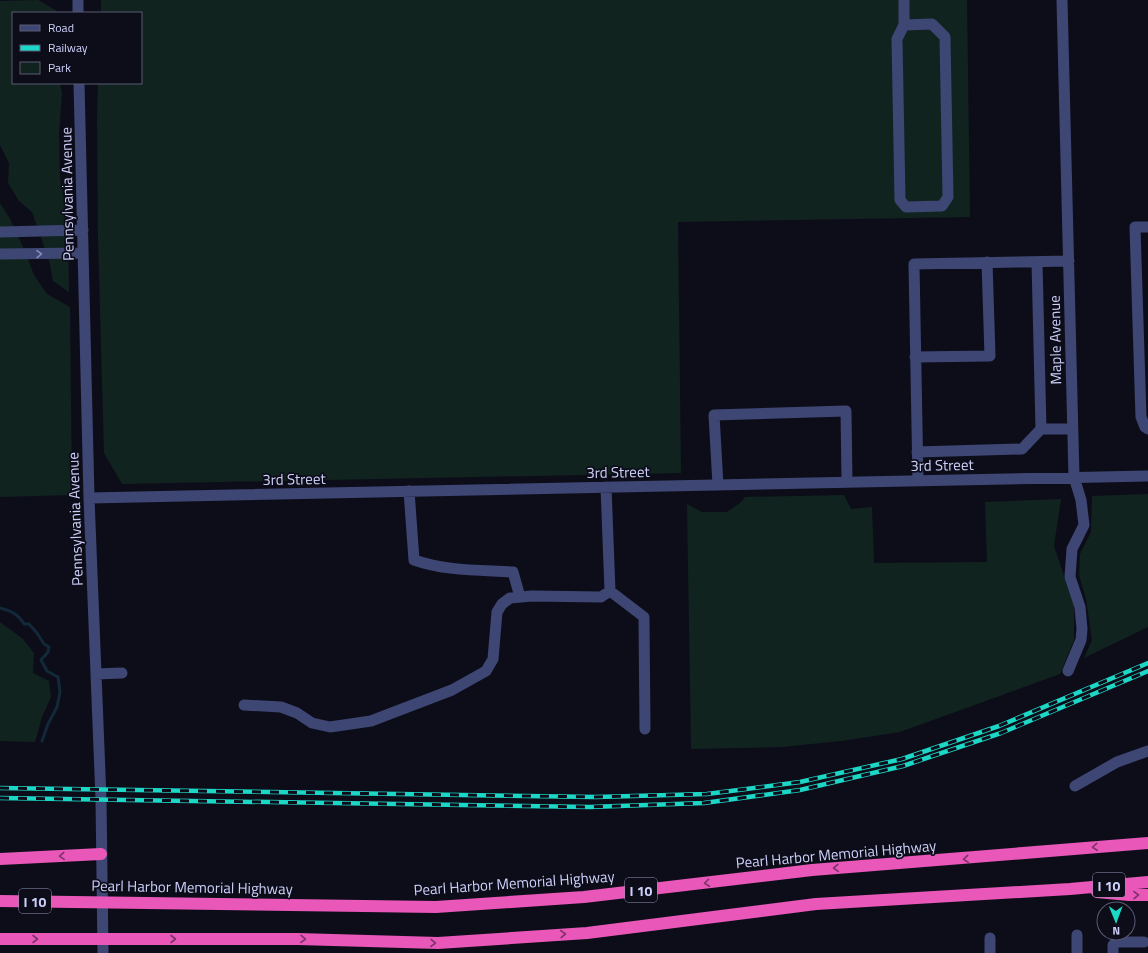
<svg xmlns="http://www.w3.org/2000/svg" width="1148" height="953" font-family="'Titillium Web',sans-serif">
<rect width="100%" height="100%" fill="#0d0d1a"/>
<path fill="#11231f" d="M 38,0 L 57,11 L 58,13 L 13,13 L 13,83 L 60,83 L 62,93 L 59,134 L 60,179 L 68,218 L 69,292 L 53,281 L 49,260 L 32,212 L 19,201 L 8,183 L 9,163 L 0,145 L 0,1 Z
M 102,0 L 967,0 L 970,217 L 678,222 L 681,473 L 122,484 L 104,453 L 98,239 L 97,118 L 98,83 L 141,83 L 141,13 L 101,13 L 101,1 Z
M 0,203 L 10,219 L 24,249 L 34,275 L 47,294 L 70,307 L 72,495 L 0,497 Z
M 1148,494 L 1148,627 L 1084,658 L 1092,640 L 1086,599 L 1079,575 L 1080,554 L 1091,532 L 1092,496 Z
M 844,495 L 851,509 L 872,507 L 874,563 L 987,562 L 985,502 L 1061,499 L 1054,546 L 1074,606 L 1074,640 L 1060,674 L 900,732 L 841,741 L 782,747 L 691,749 L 687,504 L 702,512 L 727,512 L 740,503 L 745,497 Z
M 0,622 L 23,639 L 34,653 L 33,673 L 49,681 L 51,697 L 42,717 L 35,742 L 0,741 Z"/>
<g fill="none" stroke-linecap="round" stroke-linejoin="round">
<path stroke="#12293a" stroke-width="3" d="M 0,608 C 11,611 18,614 24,624 L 29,624 L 37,633 L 44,644 L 49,647 L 48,652 L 41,660 L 47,671 L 58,677 L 60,692 L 57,707 L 48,724 L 42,741"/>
<path stroke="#3e4674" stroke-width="11" d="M 78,0 L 78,13
M 904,0 L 904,25 L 897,39 L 900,200 L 906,207 L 942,206 L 948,197 L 945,37 L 932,24 L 904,25
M 1062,0 L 1074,477 L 1081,500 L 1084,525 L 1072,549 L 1070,577 L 1080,607 L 1082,629 L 1081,640 L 1068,671
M 79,83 L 89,498 L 101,799 L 103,953
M 1148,227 L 1135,227 L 1141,417 L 1145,427 L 1148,429
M 0,232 L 83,230
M 0,254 L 83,253
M 915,357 L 990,356 L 987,262
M 1041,429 L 1072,429
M 917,452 L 1022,449 L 1041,429 L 1037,262
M 918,481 L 914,264 L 1069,261
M 718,485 L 714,415 L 846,411 L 847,482
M 409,491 L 414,560 C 445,571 480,570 513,572 L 520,597
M 89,498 L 1148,476
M 610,591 L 644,617 L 645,729
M 96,674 L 122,673
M 244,705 L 281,707 L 297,713 L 312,723 L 330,727 L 371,721 L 452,690 L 486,671 L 493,659 L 497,612 L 502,604 L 510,598 L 532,596 L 601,597 L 610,591 L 606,487
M 1075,786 L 1117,762 L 1148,751
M 1077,935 L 1077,953
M 990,938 L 990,953
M 1113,953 L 1113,945 L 1117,942 L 1144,942"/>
<path stroke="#e957b8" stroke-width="12" d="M 0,859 L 101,854
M 1097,892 L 1129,895 L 1148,895
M 0,901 L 436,907 L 584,897 L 812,870 L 1148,843
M 0,939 L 298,939 L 438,943 L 587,933 L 816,904 L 1070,889 L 1148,882"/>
<g stroke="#1cd6c6" stroke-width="4.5">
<path id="rail" d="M 0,788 L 596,797 L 707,794 L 800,782 L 902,759 L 999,726 L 1148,663
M 0,798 L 590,807 L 704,803 L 800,790 L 903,766 L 1001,733 L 1148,671"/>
</g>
<use href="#rail" stroke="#0d0d1a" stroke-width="3" stroke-dasharray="9" stroke-linecap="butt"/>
</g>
<defs><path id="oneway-chevron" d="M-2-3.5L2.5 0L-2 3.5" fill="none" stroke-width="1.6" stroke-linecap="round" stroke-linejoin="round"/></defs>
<use stroke="#868bb6" href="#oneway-chevron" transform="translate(39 254) rotate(-1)"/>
<g stroke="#7b3269">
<use href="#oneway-chevron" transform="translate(1095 847) rotate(175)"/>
<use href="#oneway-chevron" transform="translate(62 856) rotate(177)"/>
<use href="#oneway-chevron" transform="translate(966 859) rotate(175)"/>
<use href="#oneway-chevron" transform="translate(836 868) rotate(176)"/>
<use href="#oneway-chevron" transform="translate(707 883) rotate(173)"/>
<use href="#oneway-chevron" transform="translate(1136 895) rotate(-1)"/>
<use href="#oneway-chevron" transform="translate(563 934) rotate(-4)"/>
<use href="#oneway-chevron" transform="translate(35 939)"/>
<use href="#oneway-chevron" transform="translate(173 939)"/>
<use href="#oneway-chevron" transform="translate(303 939) rotate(1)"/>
<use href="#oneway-chevron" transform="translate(433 943) rotate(1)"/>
</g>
<g text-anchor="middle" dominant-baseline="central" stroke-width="3.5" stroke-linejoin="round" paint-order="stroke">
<g fill="#0d0d1a" stroke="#9396b6" stroke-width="1">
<rect x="1093" y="873" width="32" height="24" rx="3"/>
<rect x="625" y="878" width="32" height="24" rx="3"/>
<rect x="19" y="889" width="32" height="24" rx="3"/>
</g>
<g font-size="14" font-weight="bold" fill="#cdd0f9">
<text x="1109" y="885">I 10</text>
<text x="641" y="890">I 10</text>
<text x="35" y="901">I 10</text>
</g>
<g font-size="15" fill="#cdd0f9" stroke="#0d0d1a">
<text transform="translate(67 194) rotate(-91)">Pennsylvania Avenue</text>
<text transform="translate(1055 340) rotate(-91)">Maple Avenue</text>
<text transform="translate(942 465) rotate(-1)">3rd Street</text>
<text transform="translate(618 472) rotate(-1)">3rd Street</text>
<text transform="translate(294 479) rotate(-1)">3rd Street</text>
<text transform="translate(75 519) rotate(-92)">Pennsylvania Avenue</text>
<text transform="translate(836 854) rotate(-5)">Pearl Harbor Memorial Highway</text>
<text transform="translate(514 883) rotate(-4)">Pearl Harbor Memorial Highway</text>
<text transform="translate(192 887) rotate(1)">Pearl Harbor Memorial Highway</text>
</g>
</g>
<rect x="12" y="12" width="130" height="72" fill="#0d0d1a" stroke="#5a5b73"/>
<rect x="20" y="25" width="20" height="6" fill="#3e4674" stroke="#5a5b73"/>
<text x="48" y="32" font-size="12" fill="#cdd0f9">Road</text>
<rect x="20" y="45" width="20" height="6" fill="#1cd6c6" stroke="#5a5b73"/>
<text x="48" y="52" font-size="12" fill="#cdd0f9">Railway</text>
<rect x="20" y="62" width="20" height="12" fill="#11231f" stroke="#5a5b73"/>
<text x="48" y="72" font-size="12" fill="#cdd0f9">Park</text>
<g transform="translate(1116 921) rotate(179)"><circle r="19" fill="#0d0d1a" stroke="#5a5b73"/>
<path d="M0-3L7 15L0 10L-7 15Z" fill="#1cd6c6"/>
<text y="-6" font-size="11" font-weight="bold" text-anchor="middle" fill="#cdd0f9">N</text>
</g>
</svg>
